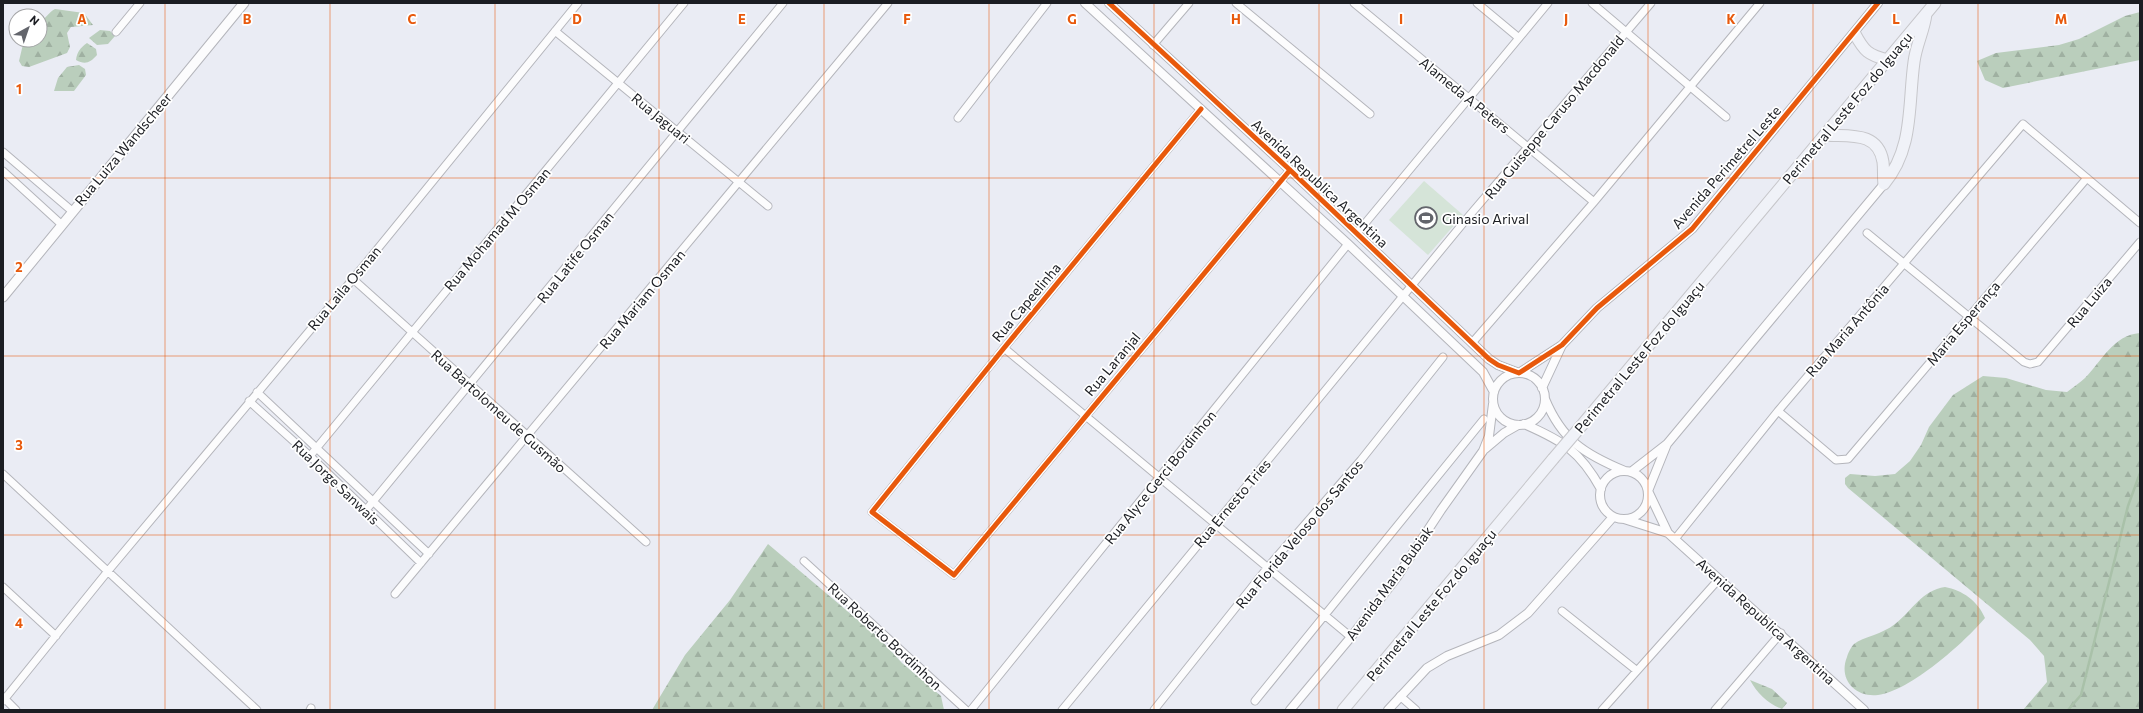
<svg xmlns="http://www.w3.org/2000/svg" width="2143" height="713" font-family="Commissioner,sans-serif">
<defs>
<pattern id="forest-firs" width="22" height="20" patternUnits="userSpaceOnUse"><rect width="22" height="20" fill="#bacebc"/><path d="M5 1l3.5 6h-7zM16 11l3.5 6h-7z" fill="#9fb0a1"/></pattern>
</defs>
<rect width="100%" height="100%" fill="#eaecf4"/>
<path fill="url(#forest-firs)" d="M 55,9 L 84,13 L 93,25 L 71,27 L 67,33 L 70,47 L 67,53 L 29,67 L 22,66 L 19,61 L 24,40 L 40,40 L 40,22 C 46,18 49,12 55,9 Z
M 2140,12 L 2140,60 L 2003,88 L 1985,80 L 1977,61 L 1996,53 L 2059,45 L 2079,39 L 2125,16 Z
M 100,30 L 110,31 L 115,36 L 108,44 L 97,45 L 89,38 Z
M 87,43 L 96,49 L 97,55 C 90,63 85,65 76,60 C 77,52 80,48 87,43 Z
M 79,65 L 85,69 L 86,75 L 74,91 L 54,91 L 58,78 L 67,67 Z
M 2140,333 L 2140,710 L 2023,710 L 2047,682 L 2044,656 L 2030,640 L 1848,488 L 1845,484 L 1845,478 L 1850,474 L 1875,476 L 1895,474 L 1910,461 L 1921,445 L 1929,427 L 1953,395 L 1983,376 L 2006,378 L 2046,390 L 2067,392 C 2073,387 2080,383 2085,378 C 2102,361 2113,335 2140,333 Z
M 768,544 L 878,637 L 902,663 L 941,696 L 944,710 L 652,710 L 685,655 L 730,600 Z
M 1945,587 C 1962,590 1978,601 1985,618 C 1965,642 1910,691 1878,695 C 1855,698 1838,679 1847,657 C 1848,653 1851,647 1854,644 C 1863,637 1883,634 1895,624 C 1912,611 1922,590 1945,587 Z
M 1750,680 L 1772,689 L 1787,703 L 1782,709 C 1768,704 1757,693 1750,680 Z"/>
<path fill="#d5e4d8" d="M 1424,181 L 1463,215 L 1428,255 L 1389,220 Z"/>
<g fill="none" stroke-linecap="round" stroke-linejoin="round">
<path stroke="#a9c1a9" stroke-width="2.5" d="M 2068,710 L 2081,695 L 2128,506 L 2140,473"/>
<g stroke="#b4b5bb" stroke-width="9">
<path id="minor" d="M 1236,3 L 1370,114
M 1354,3 L 1594,202
M 1477,3 L 1519,38
M 1592,3 L 1726,117
M 555,31 L 768,206
M 116,32 L 140,3
M 1153,45 L 1189,3
M 1201,109 L 1004,348 L 872,512 L 954,575 L 1290,170
M 958,118 L 1047,3
M 3,152 L 72,211
M 3,171 L 61,224
M 1357,233 L 1548,3
M 1867,233 L 2024,362 L 2030,364 L 2038,362 L 2140,242
M 353,279 L 646,542
M 1472,343 L 1594,202 L 1760,3
M 1004,348 L 1351,637
M 257,392 L 429,554
M 249,401 L 310,456 L 421,563
M 1778,411 L 1836,460 L 1848,459 L 2087,178
M 310,456 L 684,3
M 3,474 L 257,710
M 366,510 L 783,3
M 1675,539 L 1778,411 L 2023,124 L 2140,223
M 804,561 L 966,710
M 3,587 L 56,636
M 395,594 L 888,3
M 1562,611 L 1636,670
M 1400,696 L 1416,710
M 3,697 L 16,710
M 3,701 L 108,571 L 353,279 L 578,3
M 1255,701 L 1484,419
M 310,710 L 311,708
M 971,710 L 1348,244
M 1062,710 L 1469,216 L 1651,3
M 1154,710 L 1268,567 L 1361,460 L 1443,357
M 1602,710 L 1719,579
M 1715,710 L 1781,633"/>
</g>
<g stroke="#b4b5bb" stroke-width="10">
<path id="tertiary" d="M 1085,3 L 1348,244 L 1483,372 L 1494,392
M 1109,3 L 1290,170 L 1489,359 L 1498,365 L 1519,373 L 1562,345 L 1597,308 L 1692,229 L 1878,3
M1493 399a26 26 0 1 1 52 0a26 26 0 1 1-52 0Z
M 1542,388 L 1562,345
M 1545,399 C 1562,440 1584,454 1625,471
M 1524,424 C 1563,441 1580,451 1601,489
M 1667,444 L 1648,491 L 1668,533
M 1485,449 L 1504,433 L 1518,425
M1600 495a24 24 0 1 1 48 0a24 24 0 1 1-48 0Z
M 1631,472 L 1667,444 L 1884,184
M 1624,519 L 1668,533 L 1864,710
M 1290,710 L 1351,637 L 1397,577 L 1441,510 L 1483,451 L 1489,436 L 1493,404
M 1388,710 L 1427,668 L 1447,656 L 1499,635 L 1528,613 L 1613,517"/>
</g>
<g stroke="#b4b5bb" stroke-width="11">
<path id="secondary" d="M 3,297 L 244,3"/>
</g>
<g stroke="#c6c6ca" stroke-width="13">
<path id="trunk" d="M 1855,34 C 1864,51 1868,55 1888,60
M 1825,135 C 1847,137 1878,130 1883,162 C 1884,170 1883,177 1884,184
M 1884,184 C 1914,148 1908,105 1914,62 C 1916,45 1924,31 1926,14
M 1582,425 L 1935,3
M 1343,710 L 1553,459"/>
</g>
<use href="#minor" stroke="#fcfcfd" stroke-width="7"/>
<use href="#tertiary" stroke="#fcfcfd" stroke-width="8"/>
<use href="#secondary" stroke="#fcfcfd" stroke-width="9"/>
<use href="#trunk" stroke="#f0f2f8" stroke-width="11"/>
<g stroke="#c6c6ca" stroke-width="13" stroke-linecap="butt">
<path id="trunk-bridge" d="M 1553,459 L 1582,425"/>
</g>
<use href="#trunk-bridge" stroke="#f0f2f8" stroke-width="11"/>
<g stroke="#fff" stroke-width="8">
<path id="cycleway" d="M 1109,3 L 1290,170 L 1489,359 L 1498,365 L 1519,373 L 1562,345 L 1597,308 L 1692,229 L 1878,3
M 1201,109 L 1004,348 L 872,512 L 954,575 L 1290,170"/>
</g>
<use href="#cycleway" stroke="#e8590c" stroke-width="5"/>
</g>
<path fill="none" stroke="#e8590c" stroke-width="1" stroke-opacity="0.55" d="M 165,3 L 165,710M 330,3 L 330,710M 495,3 L 495,710M 659,3 L 659,710M 824,3 L 824,710M 989,3 L 989,710M 1154,3 L 1154,710M 1319,3 L 1319,710M 1484,3 L 1484,710M 1648,3 L 1648,710M 1813,3 L 1813,710M 1978,3 L 1978,710M 3,178 L 2140,178M 3,356 L 2140,356M 3,535 L 2140,535"/>
<defs>
<g id="stadium-ring" transform="scale(1.15)"><circle r="9.5" fill="#fff" stroke="#63656c" stroke-width="1.5"/><path d="M0-5a6.5 5 0 1 0 0 10a6.5 5 0 1 0 0-10ZM-3.5-1.8h7v3.6h-7Z" fill="#63656c"/></g>
</defs>
<g fill-rule="evenodd">
<use href="#stadium-ring" x="1426" y="218"/>
</g>
<g text-anchor="middle" dominant-baseline="central" stroke-width="3.5" stroke-linejoin="round" paint-order="stroke">
<g font-size="14" fill="#1b1d22" stroke="#fff">
<text transform="translate(1465 95) rotate(39)">Alameda A Peters</text>
<text transform="translate(1847 108) rotate(-50)">Perimetral Leste Foz do Iguaçu</text>
<text transform="translate(1554 117) rotate(-50)">Rua Guiseppe Caruso Macdonald</text>
<text transform="translate(661 118) rotate(39)">Rua Jaguari</text>
<text transform="translate(123 149) rotate(-50)">Rua Luiza Wandscheer</text>
<text transform="translate(1726 167) rotate(-49)">Avenida Perimetrel Leste</text>
<text transform="translate(1320 183) rotate(43)">Avenida Republica Argentina</text>
<text transform="translate(497 229) rotate(-50)">Rua Mohamad M Osman</text>
<text transform="translate(575 257) rotate(-51)">Rua Latife Osman</text>
<text transform="translate(344 288) rotate(-50)">Rua Laila Osman</text>
<text transform="translate(642 299) rotate(-50)">Rua Mariam Osman</text>
<text transform="translate(1026 302) rotate(-50)">Rua Capeelinha</text>
<text transform="translate(2089 302) rotate(-50)">Rua Luiza</text>
<text transform="translate(1963 323) rotate(-50)">Maria Esperança</text>
<text transform="translate(1847 330) rotate(-49)">Rua Maria Antônia</text>
<text transform="translate(1639 357) rotate(-50)">Perimetral Leste Foz do Iguaçu</text>
<text transform="translate(1112 364) rotate(-50)">Rua Laranjal</text>
<text transform="translate(499 411) rotate(42)">Rua Bartolomeu de Gusmão</text>
<text transform="translate(1160 477) rotate(-51)">Rua Alyce Gerci Bordinhon</text>
<text transform="translate(336 482) rotate(44)">Rua Jorge Sanwais</text>
<text transform="translate(1232 503) rotate(-50)">Rua Ernesto Tries</text>
<text transform="translate(1299 534) rotate(-50)">Rua Florida Veloso dos Santos</text>
<text transform="translate(1389 583) rotate(-54)">Avenida Maria Bubiak</text>
<text transform="translate(1431 605) rotate(-50)">Perimetral Leste Foz do Iguaçu</text>
<text transform="translate(1766 621) rotate(42)">Avenida Republica Argentina</text>
<text transform="translate(885 636) rotate(43)">Rua Roberto Bordinhon</text>
</g>
<g font-size="14" fill="#1b1d22" stroke="#fff" text-anchor="start">
<text x="1442" y="218">Ginasio Arival</text>
</g>
</g>
<g font-size="13" text-anchor="middle" font-weight="bold" fill="#e8590c" stroke="#fff" stroke-width="3.5" stroke-linejoin="round" paint-order="stroke">
<text x="82" y="24">A</text>
<text x="247" y="24">B</text>
<text x="412" y="24">C</text>
<text x="577" y="24">D</text>
<text x="742" y="24">E</text>
<text x="907" y="24">F</text>
<text x="1072" y="24">G</text>
<text x="1236" y="24">H</text>
<text x="1401" y="24">I</text>
<text x="1566" y="24">J</text>
<text x="1731" y="24">K</text>
<text x="1896" y="24">L</text>
<text x="2061" y="24">M</text>
<text x="19" y="94">1</text>
<text x="19" y="272">2</text>
<text x="19" y="450">3</text>
<text x="19" y="628">4</text>
</g>
<rect width="2143" height="713" fill="none" stroke="#1b1d22" stroke-width="8"/>
<g transform="translate(28 28) rotate(40)"><circle r="19" fill="#ffffff" stroke="#a4a5a7"/>
<path d="M0-3L7 15L0 10L-7 15Z" fill="#63656c"/>
<text y="-6" font-size="11" font-weight="bold" text-anchor="middle" fill="#1b1d22">N</text>
</g>
</svg>
